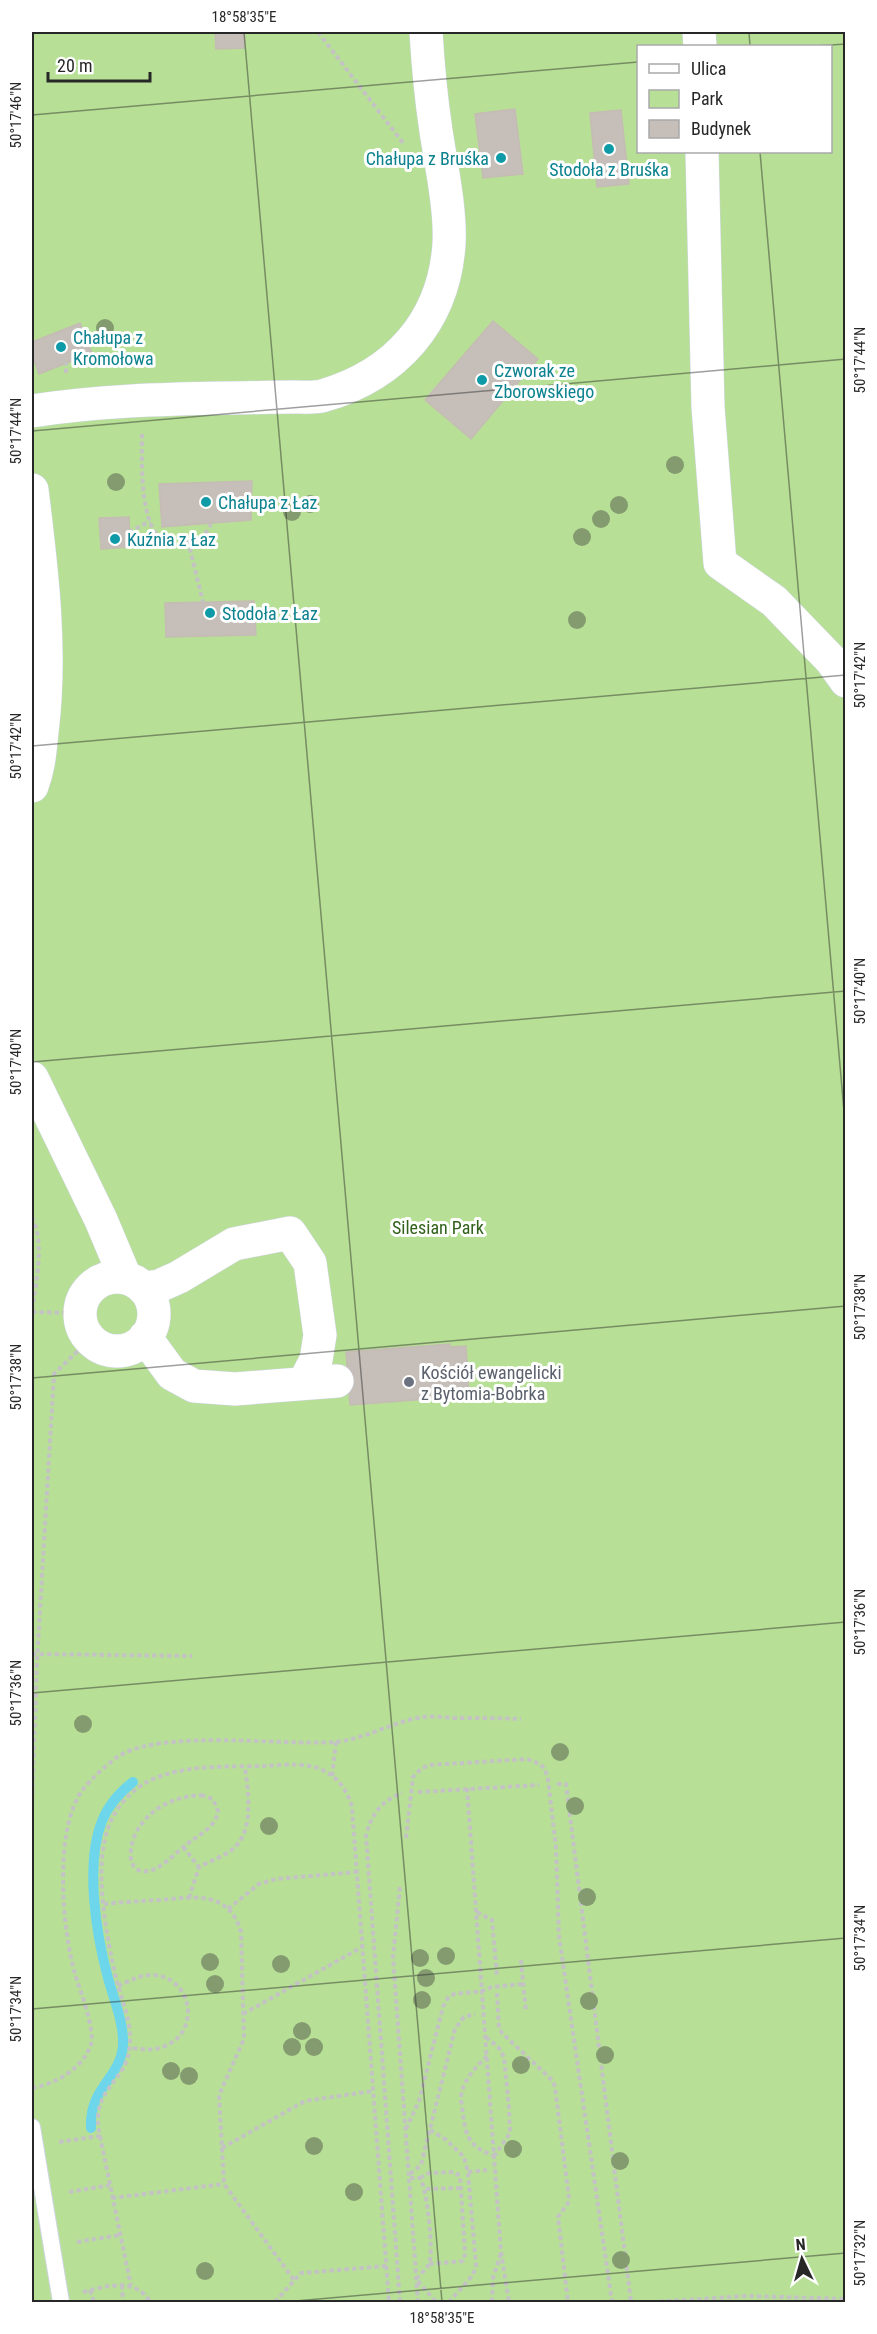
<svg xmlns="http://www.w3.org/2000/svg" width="877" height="2334" font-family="'Roboto Condensed',sans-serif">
<rect width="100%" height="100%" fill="#eae1d9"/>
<path fill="#b7e096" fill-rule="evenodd" d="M 32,32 L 845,32 L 845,2302 L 32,2302 ZM 638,46 L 830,46 L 830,152 L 638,152 Z"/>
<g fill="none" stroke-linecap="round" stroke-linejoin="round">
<path stroke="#6dd6eb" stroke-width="10" d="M 91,2128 C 89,2087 121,2078 123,2045 C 124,2023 114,2000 108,1978 C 96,1934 85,1864 102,1821 C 108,1806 120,1792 133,1782"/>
</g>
<path fill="#c5beb9" stroke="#c5bcb3" stroke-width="1.5" d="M 215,32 L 244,32 L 244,48 L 216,49 Z
M 515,109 L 523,174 L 483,178 L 475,114 Z
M 621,110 L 629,184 L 597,187 L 590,113 Z
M 493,321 L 538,359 L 471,439 L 425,400 Z
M 80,323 L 92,353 L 39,374 L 32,355 L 32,342 Z
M 252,481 L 251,520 L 162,527 L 159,484 Z
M 129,517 L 130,547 L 101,549 L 99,518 Z
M 254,601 L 256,635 L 166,637 L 165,603 Z
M 450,1344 L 450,1347 L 466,1346 L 469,1394 L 453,1395 L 454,1397 L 350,1405 L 346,1352 Z"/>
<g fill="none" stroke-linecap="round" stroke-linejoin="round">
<g stroke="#ced4e0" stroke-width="18">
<path id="lane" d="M 32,2127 L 61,2302"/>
</g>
<g stroke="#ced4e0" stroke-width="34">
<path id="street" d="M 699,32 L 700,46
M 702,152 L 708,407 L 720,563 L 774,601 L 831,660 L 846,681
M 32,411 C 96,401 161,399 226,398 C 249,398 272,397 294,397 C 303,397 313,398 322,396 C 396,375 444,321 449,244 C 451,211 441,164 436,131 C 431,98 428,65 426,32
M 32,490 C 42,570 52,652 42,732 C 40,751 39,768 32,786
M 32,1078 L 101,1220 L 125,1277
M80 1314a37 37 0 1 1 74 0a37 37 0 1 1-74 0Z
M 143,1288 L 159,1286 L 179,1277 L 234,1244 L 290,1233 L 310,1263 L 320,1335 L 316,1360 L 304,1383
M 145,1337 L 172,1374 L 194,1386 L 235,1389 L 337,1381"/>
</g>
<path stroke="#c3c3c3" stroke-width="4" stroke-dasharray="4.5 3" stroke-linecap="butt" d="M 318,32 L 403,143
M 66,373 L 66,363
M 142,434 C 142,458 138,538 170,543 C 180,544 194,539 203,538 L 211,524
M 129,532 L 150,521
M 188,541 L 203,602
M 32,1217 C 45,1242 36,1283 32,1311
M 32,1312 L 79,1313
M 32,1654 L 192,1656
M 332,1776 L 336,1742
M 557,1784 L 566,1784 L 631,2302
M 467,1788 L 501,2252 L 509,2302
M 418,1792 L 539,1785
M 201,1795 L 213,1799 L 218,1811 C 216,1827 199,1835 187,1844 C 177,1852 162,1868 149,1871 C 123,1875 130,1842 138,1829 C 143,1821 150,1814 157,1809 C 171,1800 185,1796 201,1795 Z
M 32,1810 L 37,1661 L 54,1374 L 89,1340
M 406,1838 L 413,1777 L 422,1768 L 430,1765 L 527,1759 L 540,1764 L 545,1769 L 548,1779 L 556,1848 L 559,1936 L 612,2302
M 183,1847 L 199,1867
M 400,1887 L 393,1957 L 418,2302
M 189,1898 L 199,1867 C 210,1861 228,1855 236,1846 C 254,1827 248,1790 245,1767
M 104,1904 C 122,1902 141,1901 160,1900 C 194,1897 229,1890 241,1932 L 244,2039 L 219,2095 L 224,2184 L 294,2280
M 228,1909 L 259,1884 L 276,1879 L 357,1872
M 477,1912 L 492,1920 L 497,1976
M 521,1960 L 526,2012
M 118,1986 C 130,1981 141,1974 154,1975 C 194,1978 201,2035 162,2047 C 152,2051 141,2049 130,2048
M 497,1993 L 499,2028 L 502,2033 L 553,2081 L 555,2087 L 569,2198 L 568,2203 L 558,2217 L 568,2302
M 243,2014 L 362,1947
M 486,2037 L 499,2048 L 504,2057 L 509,2107 L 510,2133 L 495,2155
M 487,2056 C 477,2066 466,2077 462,2091 C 460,2097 462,2107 463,2114 C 466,2139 470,2146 494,2156
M 32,2088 C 55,2084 83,2069 91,2044 C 95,2029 80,1990 75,1974 C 62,1929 54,1833 81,1792 C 90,1780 104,1767 116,1758 C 157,1728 281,1746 335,1742 C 366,1739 392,1722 422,1717 C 432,1716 443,1717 454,1718 C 476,1718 499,1718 521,1719
M 406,2129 L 419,2101 L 443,2007 L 448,1998 L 454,1994 L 482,1991 L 492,1987 L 523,1984
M 430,2130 L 445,2139 L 464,2157 L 468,2172 L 476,2265 L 473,2275 L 449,2302
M 100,2136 L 131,2286
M 59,2142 L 100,2136 C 98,2128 97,2118 99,2109 C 106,2080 132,2075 130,2035 C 129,2017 122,2000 117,1982 C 107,1939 91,1863 111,1821 C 118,1805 132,1790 147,1782 C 181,1764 227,1767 264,1766 C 280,1765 298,1763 314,1767 C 334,1772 348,1789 352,1808 L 389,2302
M 222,2148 L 305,2101 L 373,2091
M 468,2172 L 487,2170
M 410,2174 L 421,2165 L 455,2029 L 464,2017 L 475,2014
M 410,2178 L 420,2178 C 427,2188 434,2252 429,2264 C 427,2269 420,2274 416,2279 L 436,2302
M 420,2178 L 429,2173 L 454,2172 L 460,2176 L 465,2254 L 463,2261 L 429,2264
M 426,2189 L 461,2188
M 69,2192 L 110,2185
M 112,2198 L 224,2184
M 77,2242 L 120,2235
M 122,2285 L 123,2302
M 90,2290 L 94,2302
M 83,2292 C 106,2286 136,2277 150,2302
M 275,2302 L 301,2273 L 386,2266
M 400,2302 L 366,1835 C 372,1814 381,1801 402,1793
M 492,2302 L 493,2278 L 501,2253
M 652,2302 L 747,2296 L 846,2299"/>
<use href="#lane" stroke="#fff" stroke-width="16"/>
<use href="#street" stroke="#fff" stroke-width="33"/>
</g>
<g fill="#849b70">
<circle cx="105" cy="328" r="9"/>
<circle cx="675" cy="465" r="9"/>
<circle cx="116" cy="482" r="9"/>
<circle cx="310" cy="504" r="9"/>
<circle cx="619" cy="505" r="9"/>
<circle cx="292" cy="512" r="9"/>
<circle cx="601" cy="519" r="9"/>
<circle cx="582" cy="537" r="9"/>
<circle cx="577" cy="620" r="9"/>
<circle cx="83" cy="1724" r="9"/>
<circle cx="560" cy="1752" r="9"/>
<circle cx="575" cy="1806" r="9"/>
<circle cx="269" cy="1826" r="9"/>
<circle cx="587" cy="1897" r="9"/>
<circle cx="446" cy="1956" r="9"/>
<circle cx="420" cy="1958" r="9"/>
<circle cx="210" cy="1962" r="9"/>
<circle cx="281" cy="1964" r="9"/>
<circle cx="426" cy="1978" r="9"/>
<circle cx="215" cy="1984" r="9"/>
<circle cx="422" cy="2000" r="9"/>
<circle cx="589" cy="2001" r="9"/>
<circle cx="302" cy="2031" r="9"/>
<circle cx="292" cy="2047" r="9"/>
<circle cx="314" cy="2047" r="9"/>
<circle cx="605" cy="2055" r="9"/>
<circle cx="521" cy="2065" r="9"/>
<circle cx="171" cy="2071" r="9"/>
<circle cx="189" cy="2076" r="9"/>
<circle cx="314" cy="2146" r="9"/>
<circle cx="513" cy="2149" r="9"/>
<circle cx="620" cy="2161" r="9"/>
<circle cx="354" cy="2192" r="9"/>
<circle cx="621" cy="2260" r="9"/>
<circle cx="205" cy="2271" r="9"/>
</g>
<path fill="none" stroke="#272727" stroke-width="1.5" stroke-opacity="0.45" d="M 244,32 L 442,2302M 749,32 L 750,46M 815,46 L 846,44M 32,115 L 638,62M 760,152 L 846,1134M 32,431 L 846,359M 32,746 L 846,675M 32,1062 L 846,991M 32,1378 L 846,1306M 32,1693 L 846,1622M 32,2009 L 846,1938M 284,2302 L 846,2253"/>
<g fill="#0f9aa8" stroke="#fff" stroke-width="2">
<circle cx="609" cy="149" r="6"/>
<circle cx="501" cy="158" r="6"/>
<circle cx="61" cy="347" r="6"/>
<circle cx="482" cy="380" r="6"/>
<circle cx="206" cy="502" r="6"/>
<circle cx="115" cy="539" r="6"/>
<circle cx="210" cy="613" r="6"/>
</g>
<circle fill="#6b7280" stroke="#fff" stroke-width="2" cx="409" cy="1382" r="6"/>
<g text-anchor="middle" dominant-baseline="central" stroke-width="6" stroke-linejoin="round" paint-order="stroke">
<g font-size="18" fill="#0d838f" stroke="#fff" text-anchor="start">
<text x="489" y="158" text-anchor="end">Chałupa z Bruśka</text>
<text x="609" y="169" text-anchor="middle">Stodoła z Bruśka</text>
<text x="73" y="337">Chałupa z<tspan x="73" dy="21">Kromołowa</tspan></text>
<text x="494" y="370">Czworak ze<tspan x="494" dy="21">Zborowskiego</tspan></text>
<text x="218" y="502">Chałupa z Łaz</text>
<text x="127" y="539">Kuźnia z Łaz</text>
<text x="222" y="613">Stodoła z Łaz</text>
</g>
<g font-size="18" fill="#31611b" stroke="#fff">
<text x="438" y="1227">Silesian Park</text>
</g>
<g font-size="18" fill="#5b616d" stroke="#fff" text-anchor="start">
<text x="421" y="1372">Kościół ewangelicki<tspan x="421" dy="21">z Bytomia-Bobrka</tspan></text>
</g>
</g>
<rect width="877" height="2334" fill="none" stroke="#ffffff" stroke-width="66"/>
<rect x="637" y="45" width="195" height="108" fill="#ffffff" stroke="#a9a9a9" stroke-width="1.5"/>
<rect x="649" y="64" width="30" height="9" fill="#ffffff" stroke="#a9a9a9" stroke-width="1.5"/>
<text x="691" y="75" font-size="18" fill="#272727">Ulica</text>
<rect x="649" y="90" width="30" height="18" fill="#b7e096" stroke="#a9a9a9" stroke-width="1.5"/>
<text x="691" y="105" font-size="18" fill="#272727">Park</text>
<rect x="649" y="120" width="30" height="18" fill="#c5beb9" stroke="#a9a9a9" stroke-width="1.5"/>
<text x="691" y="135" font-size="18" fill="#272727">Budynek</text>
<g transform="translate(802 2259) rotate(355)" stroke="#ffffff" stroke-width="4.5" paint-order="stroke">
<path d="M0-4.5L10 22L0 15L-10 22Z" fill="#272727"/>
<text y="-9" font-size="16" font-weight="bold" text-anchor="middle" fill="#272727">N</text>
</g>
<path d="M48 72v9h102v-9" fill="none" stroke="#272727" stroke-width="3"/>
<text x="57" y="72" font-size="18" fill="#272727" stroke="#ffffff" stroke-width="4.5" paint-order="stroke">20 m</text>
<rect x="33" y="33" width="811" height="2268" fill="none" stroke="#272727" stroke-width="2"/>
<g font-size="15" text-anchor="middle" fill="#272727">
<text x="244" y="22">18°58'35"E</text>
<text transform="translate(16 115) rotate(-90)" y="5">50°17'46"N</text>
<text transform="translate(860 360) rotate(-90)" y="5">50°17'44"N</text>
<text transform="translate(16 431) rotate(-90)" y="5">50°17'44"N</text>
<text transform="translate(860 675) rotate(-90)" y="5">50°17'42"N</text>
<text transform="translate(16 746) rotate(-90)" y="5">50°17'42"N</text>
<text transform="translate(860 991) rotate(-90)" y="5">50°17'40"N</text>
<text transform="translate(16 1062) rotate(-90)" y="5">50°17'40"N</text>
<text transform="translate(860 1307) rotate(-90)" y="5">50°17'38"N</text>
<text transform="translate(16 1377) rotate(-90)" y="5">50°17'38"N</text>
<text transform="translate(860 1622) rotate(-90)" y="5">50°17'36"N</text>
<text transform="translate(16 1693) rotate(-90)" y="5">50°17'36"N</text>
<text transform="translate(860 1938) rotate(-90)" y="5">50°17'34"N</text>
<text transform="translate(16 2009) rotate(-90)" y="5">50°17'34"N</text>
<text transform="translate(860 2253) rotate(-90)" y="5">50°17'32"N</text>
<text x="442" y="2323">18°58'35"E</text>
</g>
</svg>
